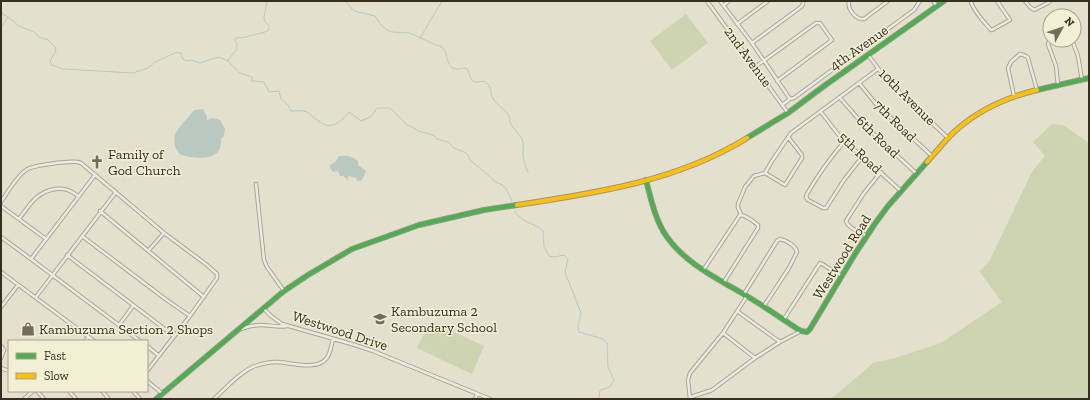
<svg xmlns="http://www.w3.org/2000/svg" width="1090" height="400" font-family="'Zilla Slab',serif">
<rect width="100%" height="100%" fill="#e3e0ce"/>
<path fill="#ced3b1" d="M 686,14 L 708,43 L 672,70 L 650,41 Z
M 1052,124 L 1063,125 L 1089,143 L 1089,255 L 1088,261 L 1089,272 L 1089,399 L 829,399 L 836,395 L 873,363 L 895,358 L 941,343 L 1002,302 L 979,271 L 989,262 L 1033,170 L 1045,156 L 1033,142 Z
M 430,321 L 484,346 L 472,374 L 417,348 Z"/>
<path fill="#b9c9c1" d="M 203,109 L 207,117 L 207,120 L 213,118 L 220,120 L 225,129 L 224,136 L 221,139 C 223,158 204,159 190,157 C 187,156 183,156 181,155 C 175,151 173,141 175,135 C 178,127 189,117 194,110 Z
M 339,156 C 347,155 352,156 358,161 L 358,165 L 366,171 L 363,178 L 361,181 L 357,181 L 356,178 L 348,176 L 348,180 L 343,176 L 340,176 L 338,171 L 333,172 L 329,166 L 336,161 Z"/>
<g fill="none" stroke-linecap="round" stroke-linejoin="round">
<path stroke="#b9c9c1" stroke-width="1" d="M 321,1 L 325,1
M 345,1 L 352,9 L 354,11 L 375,16 L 381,25 L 387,30 L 392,32 L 410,33 L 436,45 C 452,47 442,66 456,69 C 460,69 463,68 466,68 C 470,71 469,78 473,81 C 478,84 484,79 487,83 C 492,88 490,95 494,100 C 497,105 503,108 507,113 C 510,116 509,118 510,122 C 512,128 519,133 522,139 C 524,144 523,149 523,155 C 524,161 525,166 528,172
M 1,5 L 2,14 L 8,17 L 19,26 L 34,32 L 39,37 L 48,40 L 55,47 L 56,51 L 50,61 L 52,65 L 63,69 L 133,73 L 148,68 L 155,62 L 177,52 L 182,54 L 182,58 L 186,61 L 191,60 L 200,63 L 219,57 L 228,61 L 240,73 L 252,77 L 252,81 L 264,82 L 269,92 L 279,91 L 281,99 L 288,105 L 291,111 C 296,111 303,110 307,112 C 313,116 318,122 325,125 C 334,128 344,119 349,112 L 361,121 L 372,116 L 377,108 L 390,108 L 406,124 L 414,128 L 418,131 L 433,135 L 437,139 L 448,142 L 454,148 L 466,153 L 469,156 L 469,159 L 496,182 L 502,185 L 505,187 L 512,201
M 1,28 L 8,17
M 420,38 L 442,1
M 228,60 L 237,49 L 237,43 L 235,41 L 235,39 L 239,37 L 242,38 L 265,32 L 269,30 L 269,26 L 265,22 L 264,18 L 267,1
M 515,212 L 523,220 L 538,227 L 543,231 L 544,247 L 549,256 L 555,257 L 564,255 L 568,259 L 565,272 L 581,313 L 578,327 L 579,332 L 603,339 L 607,343 L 608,367 L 614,380 L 610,387 L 600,390 L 599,399"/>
<g stroke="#a8a597" stroke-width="4.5">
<path id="street" d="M 707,1 L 788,113
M 720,1 L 752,43 L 790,99 L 794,98 L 914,10 L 920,1
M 849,1 C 847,9 856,20 864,19 L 888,1
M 933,1 L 937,6
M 972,1 L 971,2 C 974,12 984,22 991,30 L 992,30 L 1010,20 L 997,1
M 1025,1 L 1030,7 L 1034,10 L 1048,3 L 1050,1
M 724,5 L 729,1
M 737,24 L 768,1
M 1050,40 L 1048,44 L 1056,66 L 1058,85
M 1072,40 L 1078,56 L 1082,80
M 752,43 L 801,7 L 803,4 L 803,1
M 868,55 L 887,80 L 948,138
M 755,67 L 816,23 L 820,23 L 832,40 L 777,81
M 859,83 L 876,104 L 932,156
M 1014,96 L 1008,68 L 1011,62 L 1020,54 L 1026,56 L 1028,58 L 1037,90
M 840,98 L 862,123 L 917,174
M 782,105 L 790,99
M 821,112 L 844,142 L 860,154 L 901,191
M 788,137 L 802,155 L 802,158 L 785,185 L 765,173 L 772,161 L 791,133 L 878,69
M 844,142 C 830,158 818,175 807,194 L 806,197 L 808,200 L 823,208 L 826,208 L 844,180 L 862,157
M 95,175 L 31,259 L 140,341
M 256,184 L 264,260 L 267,267 L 284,291
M 1,202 C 7,193 17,176 26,170 C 32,165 70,161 78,162 L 81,163 L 164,233 L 207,265 L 217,274 L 217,278 L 190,316 L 147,371
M 1,206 L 46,239
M 100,211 L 204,297
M 741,214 L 738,208 L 738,204 L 745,187 L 754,176 L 765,173
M 19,219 C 29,206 36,192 55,189 C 65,188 70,190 78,196
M 82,236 L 168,301 L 190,316
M 867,236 C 860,232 849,229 846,221 L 864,193 L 881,172
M 1,237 L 31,259
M 148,251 L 164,233
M 67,255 L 174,336
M 704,269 L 740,215 C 746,215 753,221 758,225 L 758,228 L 724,282
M 1,272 L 94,341
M 744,294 L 777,241 L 780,239 C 786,240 796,246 797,252 L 789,268 L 764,306
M 36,297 L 116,192
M 1,307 L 18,285
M 263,308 L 271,316 L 282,324 L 355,345 L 373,351 L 490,399
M 737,311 L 780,342
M 784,319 L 820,263 L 822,264 L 842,276
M 119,325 L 133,306
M 241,329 C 247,327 254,325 261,325 C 270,325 278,328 287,326
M 723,333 L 755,358
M 85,341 L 89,337
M 1,346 L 4,350 L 1,358
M 147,346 L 158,355
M 1,368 L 9,371
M 147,381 L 163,394
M 37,391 L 44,399
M 69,391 L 76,399
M 102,391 L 109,399
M 133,391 L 140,399
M 691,397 L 712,390 L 755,358 L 780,342 L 801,331
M 24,399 L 33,391
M 214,399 C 225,389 241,371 255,366 C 261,364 269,362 276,362 C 289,362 316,371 326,359 C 331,354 331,345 333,339
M 475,399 L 477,394
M 690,399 L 688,380 L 690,373 L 723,333 L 747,296"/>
</g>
<g stroke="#989487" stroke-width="6">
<path id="fast" d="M 1037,90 L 1089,78
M 747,138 L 788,113 L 824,86 L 944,1
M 646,180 C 651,199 655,220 667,237 C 685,263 718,279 745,295 C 764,306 782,319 801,331 L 807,332 L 810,329 L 855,254 L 874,225 L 888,206 L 927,162
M 156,399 L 284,291 L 308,275 L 352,249 L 419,225 L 484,210 L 517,205"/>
</g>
<g stroke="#989487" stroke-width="6">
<path id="slow" d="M 927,162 C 934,154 941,146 948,138 C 972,113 1004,98 1037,90
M 517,205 C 596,193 678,181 747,138"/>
</g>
<use href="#street" stroke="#eceae0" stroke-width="2.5"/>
<use href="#fast" stroke="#4caf50" stroke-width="4"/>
<use href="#slow" stroke="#ffc107" stroke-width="4"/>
</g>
<defs>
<g id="church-bare" transform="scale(1.08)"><path d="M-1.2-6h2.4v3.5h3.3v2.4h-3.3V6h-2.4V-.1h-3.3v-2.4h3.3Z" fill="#736c5d" stroke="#f3efd5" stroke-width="2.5" paint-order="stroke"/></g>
<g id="school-bare" transform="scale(1.08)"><path d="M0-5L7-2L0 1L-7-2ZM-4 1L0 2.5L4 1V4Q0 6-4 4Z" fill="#736c5d" stroke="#f3efd5" stroke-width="2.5" paint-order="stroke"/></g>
<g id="shop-bare" transform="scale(1.08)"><path d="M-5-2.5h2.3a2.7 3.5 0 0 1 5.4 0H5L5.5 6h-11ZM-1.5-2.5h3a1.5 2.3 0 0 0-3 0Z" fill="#736c5d" stroke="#f3efd5" stroke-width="2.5" paint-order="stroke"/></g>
</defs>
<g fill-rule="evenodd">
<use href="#church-bare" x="97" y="162"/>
<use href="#school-bare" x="380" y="319"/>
<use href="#shop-bare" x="28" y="329"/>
</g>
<g text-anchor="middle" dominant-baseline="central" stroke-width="3" stroke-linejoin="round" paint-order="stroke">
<g font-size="14" fill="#372e20" stroke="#f3efd5">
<text transform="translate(859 48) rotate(-35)">4th Avenue</text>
<text transform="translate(748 57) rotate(54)">2nd Avenue</text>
<text transform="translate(907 97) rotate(45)">10th Avenue</text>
<text transform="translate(895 121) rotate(44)">7th Road</text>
<text transform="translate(878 137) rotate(44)">6th Road</text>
<text transform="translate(860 153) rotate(43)">5th Road</text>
<text transform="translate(842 257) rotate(-58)">Westwood Road</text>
<text transform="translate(340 331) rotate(18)">Westwood Drive</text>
</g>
<g font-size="14" fill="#372e20" stroke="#f3efd5" text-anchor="start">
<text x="108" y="154">Family of<tspan x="108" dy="16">God Church</tspan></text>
<text x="391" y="311">Kambuzuma 2<tspan x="391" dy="16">Secondary School</tspan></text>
<text x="39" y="329">Kambuzuma Section 2 Shops</text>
</g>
</g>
<rect width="1090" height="400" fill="none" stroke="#372e20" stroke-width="4"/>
<rect x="8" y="340" width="140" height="52" fill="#f3efd5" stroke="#a8a28d"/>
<rect x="16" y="353" width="20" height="6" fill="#4caf50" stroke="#a8a28d"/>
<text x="44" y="360" font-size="12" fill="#372e20">Fast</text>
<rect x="16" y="373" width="20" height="6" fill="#ffc107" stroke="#a8a28d"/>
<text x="44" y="380" font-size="12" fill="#372e20">Slow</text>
<g transform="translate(1062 28) rotate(50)"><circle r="19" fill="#f3efd5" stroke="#a8a28d"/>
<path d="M0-3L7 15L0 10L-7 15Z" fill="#736c5d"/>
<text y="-6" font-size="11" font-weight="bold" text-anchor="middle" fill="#372e20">N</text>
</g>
</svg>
